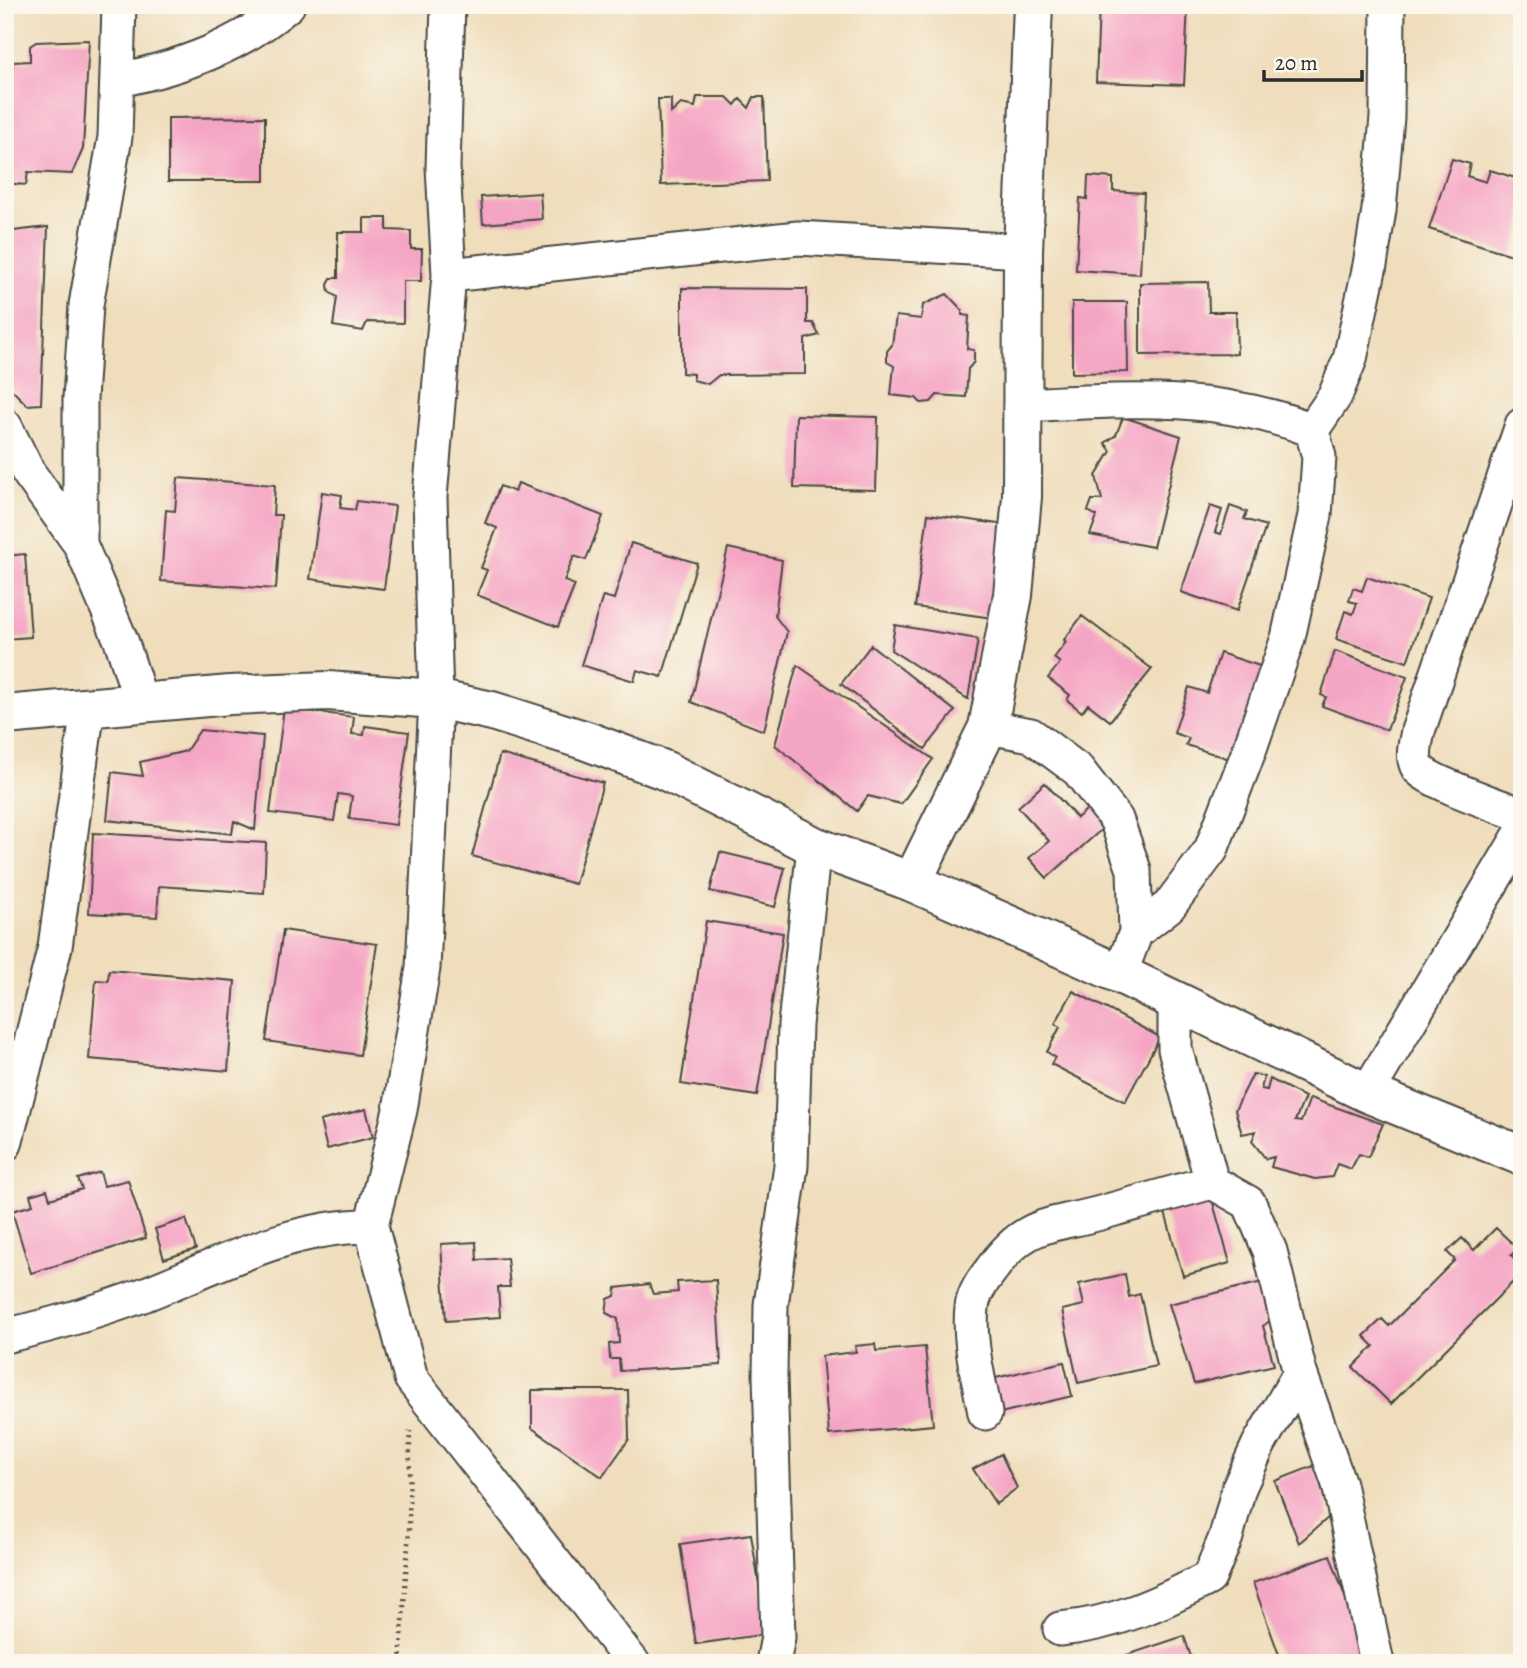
<svg xmlns="http://www.w3.org/2000/svg" width="1527" height="1668" font-family="Alegreya,serif">
<rect width="100%" height="100%" fill="#fbf7ec"/>
<filter id="ink" filterUnits="userSpaceOnUse"><feTurbulence type="fractalNoise" baseFrequency=".0143" numOctaves="2"/><feDisplacementMap in="SourceGraphic" scale="14" xChannelSelector="R" yChannelSelector="G"/><feConvolveMatrix kernelMatrix="1 2 1 2 8 2 1 2 1" color-interpolation-filters="sRGB"/></filter>
<filter id="wash" filterUnits="userSpaceOnUse"><feTurbulence type="fractalNoise" baseFrequency=".00686" numOctaves="4" result="noise"/><feDisplacementMap in="SourceGraphic" scale="28" xChannelSelector="R" yChannelSelector="G"/><feGaussianBlur stdDeviation="1.57" result="paint"/><feColorMatrix in="noise" values="0 0 0 0 0 0 0 0 0 0 0 0 0 0 0 0 0 1.4 0 .05"/><feComposite in="paint" operator="in"/></filter>
<g filter="url(#wash)">
<rect width="100%" height="100%" fill="#efddbb"/>
<g id="blocks">
<path fill="#f5a5c4" d="M 1099,5 L 1188,5 L 1184,85 L 1096,82 Z
M 89,40 L 83,149 L 72,174 L 28,172 L 26,185 L 5,183 L 13,62 L 30,61 L 30,46 L 36,42 Z
M 697,97 L 727,97 L 735,105 L 740,99 L 749,108 L 754,97 L 764,97 L 767,181 L 661,185 L 658,99 L 671,99 L 671,113 L 681,104 L 695,107 Z
M 265,117 L 265,181 L 168,181 L 168,118 Z
M 1452,159 L 1470,164 L 1467,176 L 1486,182 L 1490,170 L 1522,180 L 1522,224 L 1512,255 L 1429,229 Z
M 1088,176 L 1113,178 L 1113,191 L 1144,193 L 1140,274 L 1076,270 L 1080,198 L 1087,199 Z
M 540,193 L 542,219 L 483,224 L 481,197 Z
M 364,218 L 387,218 L 387,230 L 411,231 L 411,249 L 422,249 L 421,281 L 403,281 L 403,323 L 367,322 L 363,331 L 333,326 L 337,297 L 329,292 L 328,285 L 331,278 L 338,278 L 338,232 L 364,232 Z
M 48,227 L 41,404 L 27,405 L 5,383 L 5,232 Z
M 1208,282 L 1209,312 L 1236,312 L 1237,354 L 1140,355 L 1140,283 Z
M 682,288 L 807,289 L 807,323 L 813,323 L 819,335 L 805,339 L 805,374 L 719,375 L 708,384 L 693,380 L 693,374 L 682,373 Z
M 947,294 L 962,310 L 962,315 L 969,316 L 967,349 L 974,350 L 974,362 L 968,369 L 966,397 L 937,395 L 931,402 L 921,403 L 916,398 L 891,395 L 894,366 L 887,362 L 887,351 L 892,345 L 896,316 L 921,319 L 923,305 Z
M 1072,302 L 1127,302 L 1128,372 L 1072,373 Z
M 796,415 L 878,417 L 876,490 L 794,488 Z
M 1123,417 L 1181,436 L 1153,547 L 1090,535 L 1097,516 L 1088,511 L 1092,500 L 1102,500 L 1096,476 L 1111,451 L 1105,443 L 1116,435 Z
M 178,478 L 275,485 L 273,515 L 281,515 L 276,589 L 161,581 L 166,510 L 175,511 Z
M 518,483 L 603,516 L 586,560 L 574,556 L 564,581 L 575,585 L 558,627 L 477,595 L 487,570 L 481,568 L 497,528 L 485,523 L 500,486 L 515,492 Z
M 322,492 L 342,495 L 340,508 L 355,510 L 357,501 L 395,506 L 384,589 L 310,579 Z
M 1210,506 L 1222,510 L 1215,532 L 1221,534 L 1230,506 L 1247,512 L 1244,519 L 1266,526 L 1237,611 L 1181,592 Z
M 928,514 L 1006,525 L 993,618 L 915,607 Z
M 631,543 L 697,563 L 662,677 L 637,670 L 634,681 L 581,665 L 603,596 L 614,599 Z
M 728,548 L 782,560 L 775,616 L 787,632 L 764,731 L 691,702 Z
M 25,554 L 31,637 L 5,639 L 5,556 Z
M 1367,577 L 1429,598 L 1407,662 L 1336,639 L 1345,611 L 1353,614 L 1357,603 L 1349,601 L 1353,588 L 1362,591 Z
M 1082,616 L 1152,669 L 1110,721 L 1088,704 L 1082,712 L 1067,700 L 1070,695 L 1048,678 L 1060,663 L 1054,658 L 1066,642 L 1064,640 Z
M 895,625 L 978,639 L 968,699 L 891,650 Z
M 871,645 L 955,711 L 925,749 L 841,684 Z
M 1335,651 L 1407,677 L 1387,730 L 1322,706 L 1326,697 L 1321,695 Z
M 1220,653 L 1272,670 L 1242,763 L 1186,745 L 1189,738 L 1174,733 L 1189,687 L 1207,693 Z
M 797,665 L 933,759 L 901,804 L 868,796 L 857,811 L 775,745 Z
M 284,708 L 354,717 L 352,734 L 364,735 L 365,726 L 409,732 L 396,825 L 349,819 L 352,796 L 338,794 L 334,821 L 270,813 Z
M 200,730 L 263,736 L 255,830 L 234,821 L 232,834 L 107,820 L 112,772 L 143,776 L 140,762 L 186,751 Z
M 500,754 L 603,783 L 575,884 L 472,856 Z
M 1045,783 L 1077,818 L 1094,803 L 1111,821 L 1047,878 L 1029,858 L 1049,841 L 1018,807 Z
M 93,833 L 266,843 L 264,893 L 159,886 L 157,917 L 89,913 Z
M 720,852 L 785,868 L 775,907 L 710,891 Z
M 706,921 L 783,933 L 757,1096 L 681,1084 Z
M 283,930 L 377,944 L 360,1055 L 266,1041 Z
M 109,970 L 235,981 L 228,1071 L 89,1059 L 96,980 L 108,981 Z
M 1073,991 L 1160,1037 L 1125,1102 L 1051,1064 L 1055,1057 L 1047,1052 L 1060,1027 L 1055,1024 Z
M 1253,1074 L 1264,1077 L 1261,1089 L 1267,1090 L 1270,1079 L 1305,1097 L 1295,1121 L 1301,1122 L 1310,1098 L 1383,1124 L 1368,1157 L 1359,1154 L 1351,1169 L 1337,1164 L 1332,1177 L 1315,1179 L 1271,1167 L 1274,1157 L 1266,1159 L 1252,1141 L 1256,1131 L 1242,1134 L 1235,1110 Z
M 366,1109 L 373,1137 L 327,1149 L 320,1121 Z
M 100,1172 L 104,1186 L 128,1180 L 146,1238 L 31,1273 L 12,1211 L 33,1205 L 30,1195 L 47,1190 L 50,1199 L 82,1189 L 78,1179 Z
M 1211,1196 L 1230,1263 L 1183,1276 L 1164,1209 Z
M 186,1219 L 196,1249 L 164,1259 L 155,1229 Z
M 1496,1228 L 1518,1249 L 1511,1255 L 1522,1266 L 1522,1273 L 1391,1404 L 1353,1367 L 1374,1346 L 1364,1336 L 1382,1319 L 1389,1326 L 1455,1260 L 1447,1252 L 1462,1238 L 1474,1250 Z
M 476,1242 L 477,1260 L 507,1258 L 510,1287 L 498,1287 L 500,1317 L 446,1321 L 441,1244 Z
M 1125,1274 L 1129,1297 L 1140,1294 L 1156,1366 L 1078,1383 L 1062,1310 L 1084,1305 L 1079,1284 Z
M 716,1280 L 721,1365 L 620,1371 L 619,1359 L 610,1359 L 609,1344 L 619,1343 L 618,1319 L 606,1313 L 608,1299 L 615,1296 L 616,1288 L 649,1284 L 653,1294 L 678,1292 L 677,1282 Z
M 1267,1281 L 1271,1320 L 1263,1326 L 1274,1365 L 1194,1384 L 1169,1304 Z
M 875,1344 L 876,1351 L 925,1347 L 933,1425 L 829,1435 L 822,1356 L 856,1352 L 855,1346 Z
M 1064,1362 L 1072,1396 L 996,1414 L 987,1380 Z
M 532,1390 L 628,1390 L 629,1439 L 602,1477 L 532,1428 Z
M 1001,1454 L 1017,1488 L 996,1504 L 973,1469 Z
M 1316,1465 L 1329,1517 L 1299,1543 L 1275,1481 Z
M 751,1534 L 767,1634 L 696,1644 L 680,1544 Z
M 1330,1555 L 1369,1663 L 1282,1663 L 1253,1583 Z
M 1184,1636 L 1193,1663 L 1106,1663 L 1106,1662 Z"/>
</g>
</g>
<g filter="url(#ink)">
<use href="#blocks" fill-opacity="0" stroke="#484641" stroke-width="2"/>
<g fill="none" stroke-linecap="round" stroke-linejoin="round">
<g stroke="#484641" stroke-width="37">
<path id="minor" d="M 119,5 L 115,137 L 86,305 L 80,399 L 80,544 L 122,643 L 141,702
M 119,80 C 181,67 239,47 288,5
M 449,275 L 798,238 L 1023,251
M 1023,405 C 1124,400 1216,392 1312,430
M 1522,425 L 1418,731 C 1416,742 1411,757 1418,768 C 1428,782 1503,807 1522,815
M 5,426 L 28,472 L 80,544
M 988,727 L 1031,735 L 1078,770 L 1116,819 L 1134,870 L 1136,932
M 1120,974 L 1136,932 L 1169,906 L 1211,850 L 1249,751 L 1288,638 L 1315,515 L 1319,457 L 1312,430 L 1335,396 L 1350,359 L 1370,265 L 1379,210 L 1387,117 L 1388,5
M 1175,1000 L 1175,1049 L 1212,1182 L 1249,1203 L 1270,1251 L 1300,1373 L 1339,1484 L 1377,1663
M 1367,1093 L 1522,832
M 5,1144 L 55,947 L 88,708
M 371,1226 L 411,1378 L 633,1663
M 5,1336 C 51,1325 98,1312 143,1295 C 215,1267 292,1225 371,1226 L 400,1110 L 423,968 L 436,699 L 430,497 L 449,275 L 443,167 L 448,5
M 985,1413 C 979,1379 968,1342 972,1308 C 973,1295 983,1280 991,1270 C 1026,1220 1051,1227 1104,1212 C 1140,1202 1176,1192 1212,1182
M 1060,1629 C 1115,1624 1161,1603 1209,1578 L 1226,1537 L 1239,1488 L 1259,1444 L 1300,1373
M 773,1663 L 778,1637 L 770,1376 L 771,1305 L 791,1166 L 795,1025 L 814,846"/>
</g>
<g stroke="#484641" stroke-width="42">
<path id="tertiary" d="M 912,882 L 988,727 L 1013,595 L 1022,497 L 1023,251 L 1033,5"/>
</g>
<g stroke="#484641" stroke-width="42">
<path id="trunk" d="M 5,715 L 230,695 L 328,691 L 436,699 L 492,711 L 587,741 L 664,770 L 814,846 L 912,882 L 1120,974 L 1367,1093 L 1522,1156"/>
</g>
<path stroke="#484641" stroke-width="4.5" stroke-dasharray="2 5" stroke-linecap="butt" d="M 400,1663 L 409,1530 L 410,1431"/>
<use href="#minor" stroke="#fff" stroke-width="33"/>
<use href="#tertiary" stroke="#fff" stroke-width="38"/>
<use href="#trunk" stroke="#fff" stroke-width="38"/>
</g>
</g>
<rect width="1527" height="1668" fill="none" stroke="#fbf7ec" stroke-width="28"/>
<path d="M1264 70v10h98v-10" fill="none" stroke="#2b2b2b" stroke-width="3.5"/>
<text x="1275" y="70" font-size="21" fill="#2b2b2b" stroke="#fbf7ec" stroke-width="5" paint-order="stroke">20 m</text>
</svg>
